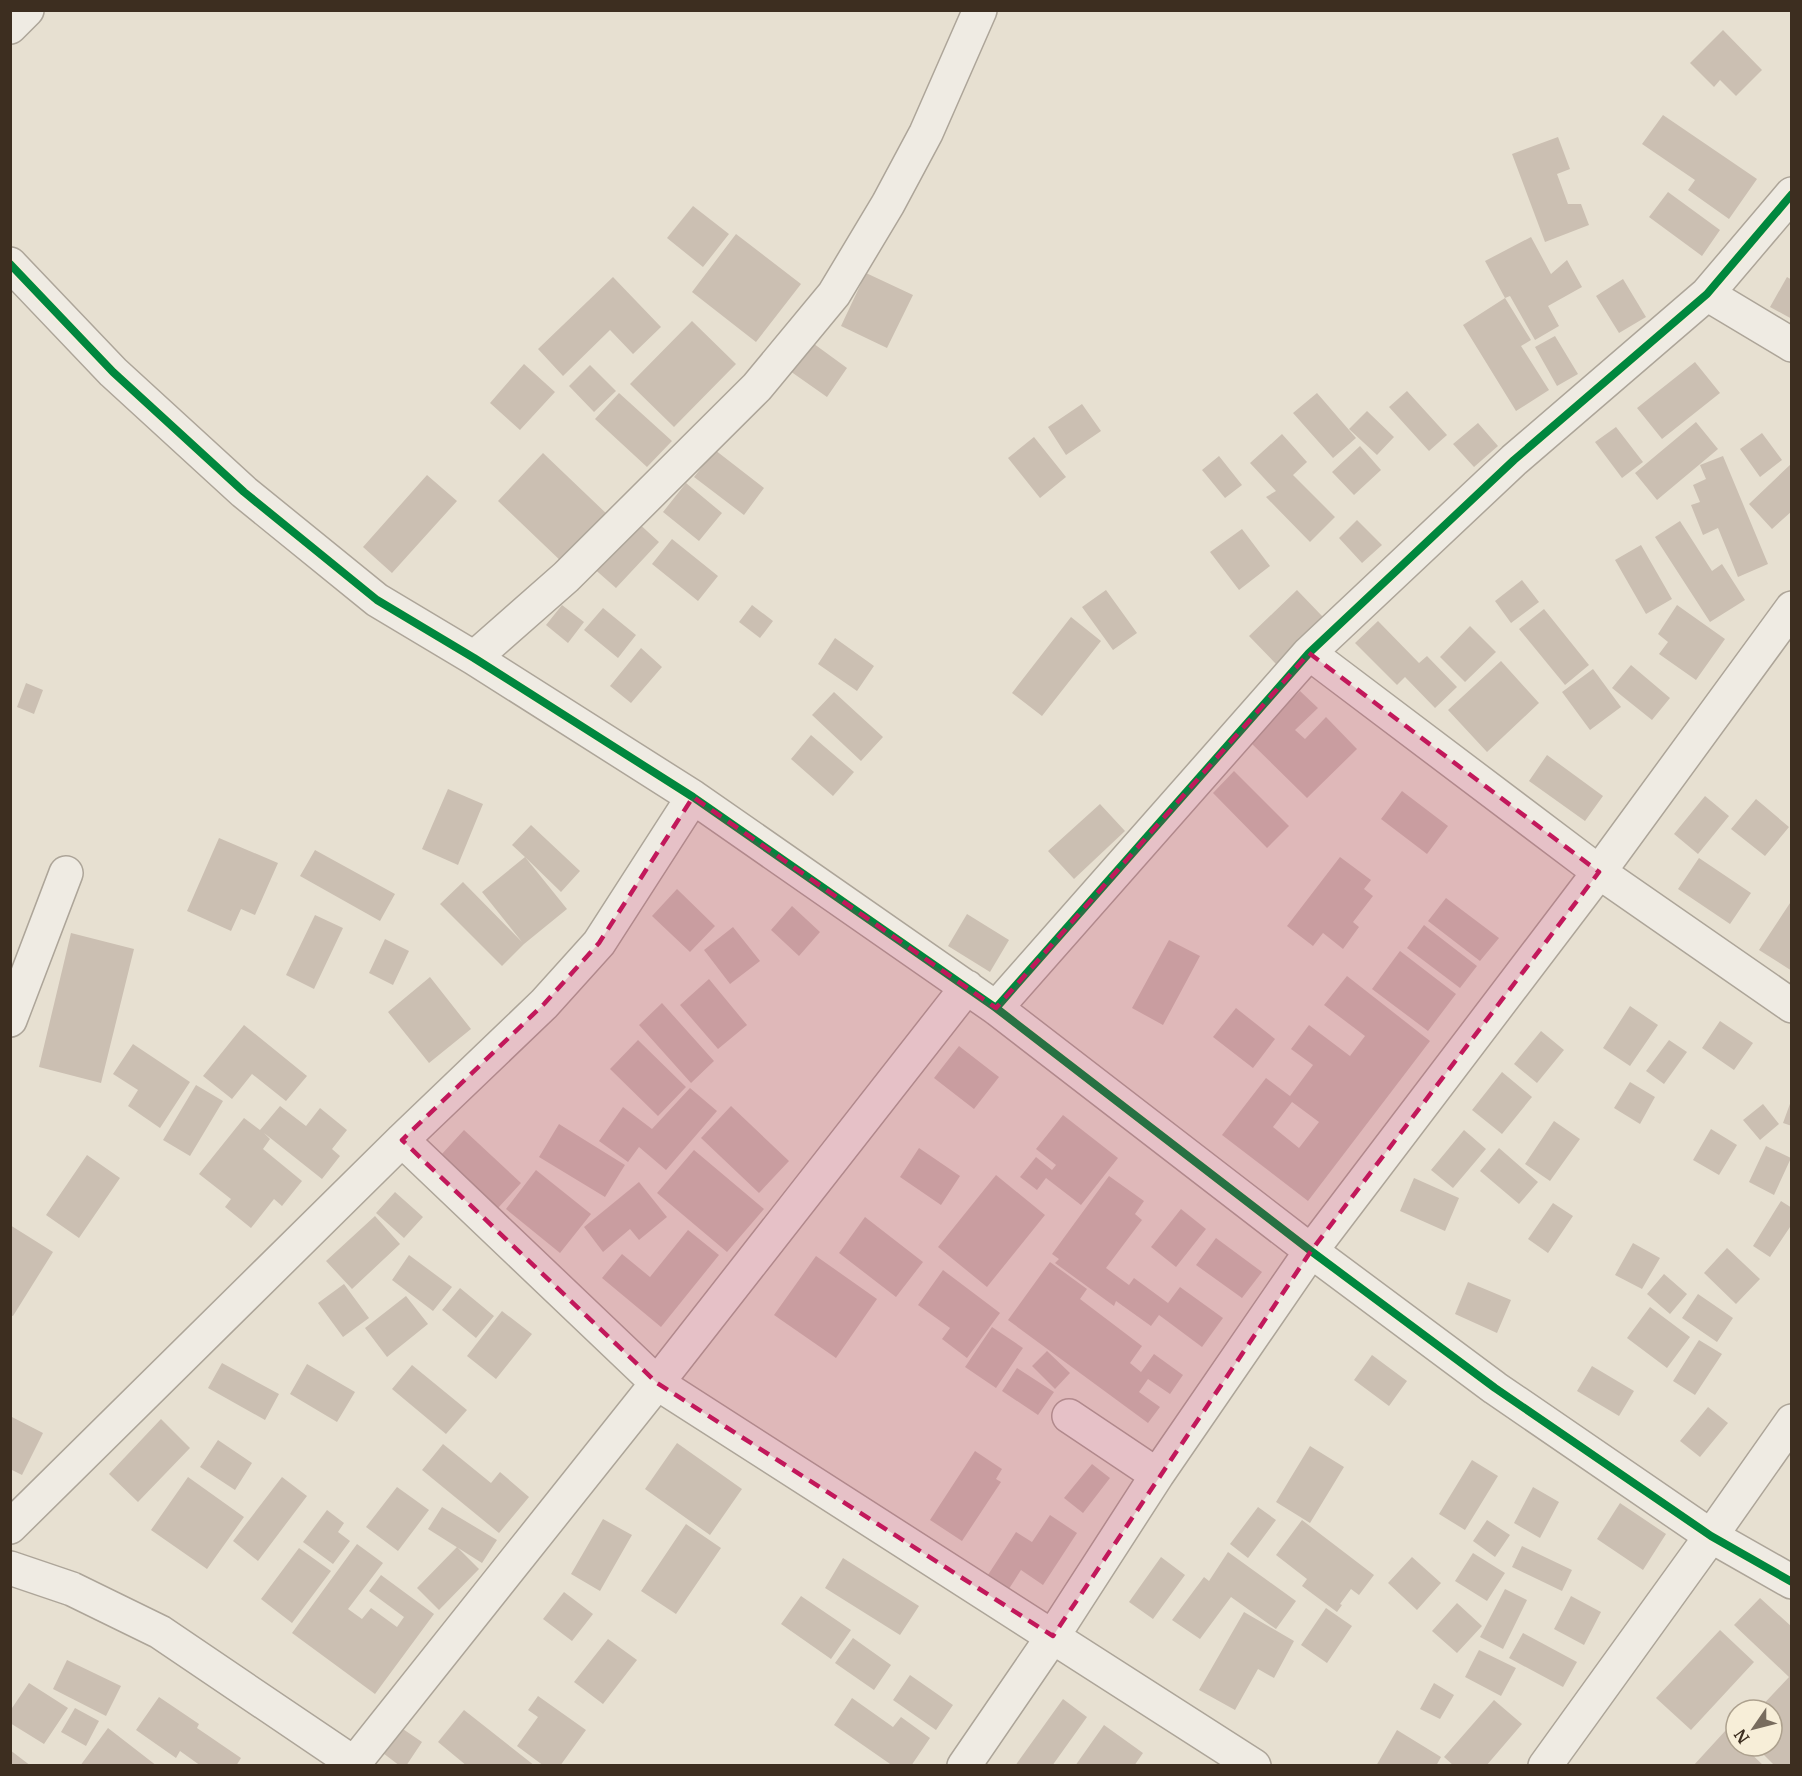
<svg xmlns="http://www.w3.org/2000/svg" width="1802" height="1776" font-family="Merriweather,serif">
<rect width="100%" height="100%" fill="#e7e0d1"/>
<path fill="#cbbfb2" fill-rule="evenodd" d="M 1723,30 L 1762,70 L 1736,96 L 1720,80 L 1714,87 L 1690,63 Z
M 1663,115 L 1757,179 L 1729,219 L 1688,190 L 1695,180 L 1642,144 Z
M 1558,137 L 1570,169 L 1557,174 L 1568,204 L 1581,204 L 1589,225 L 1545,242 L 1512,154 Z
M 1668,192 L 1720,230 L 1702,256 L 1649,217 Z
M 693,206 L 729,234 L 703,267 L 667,238 Z
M 736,234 L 801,284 L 756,342 L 692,292 Z
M 1531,237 L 1551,274 L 1567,260 L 1582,287 L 1548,306 L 1559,326 L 1535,340 L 1510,296 L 1505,298 L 1485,261 Z
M 866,273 L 913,295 L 887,348 L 841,326 Z
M 613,277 L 661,327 L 633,354 L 610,330 L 563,376 L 538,349 Z
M 1787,277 L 1792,280 L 1792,319 L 1770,307 Z
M 1623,279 L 1646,317 L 1619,333 L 1596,296 Z
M 1505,298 L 1531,340 L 1521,346 L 1549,390 L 1516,411 L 1463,325 Z
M 692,321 L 736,364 L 674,427 L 630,384 Z
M 1555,336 L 1578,374 L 1557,386 L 1535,347 Z
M 810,341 L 847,368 L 827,397 L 790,371 Z
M 1695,362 L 1720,393 L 1662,439 L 1637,408 Z
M 524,364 L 555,392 L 520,430 L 490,403 Z
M 590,365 L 616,391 L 594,412 L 569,386 Z
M 1407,391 L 1447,435 L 1429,451 L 1389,407 Z
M 619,393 L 672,441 L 647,467 L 595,419 Z
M 1317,393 L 1356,438 L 1333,458 L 1293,413 Z
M 1082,404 L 1101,431 L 1066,455 L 1048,427 Z
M 1367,411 L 1394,437 L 1377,455 L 1349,429 Z
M 1696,422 L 1718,449 L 1657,500 L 1635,473 Z
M 1478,423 L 1498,446 L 1474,467 L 1453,444 Z
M 1616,427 L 1643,462 L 1622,478 L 1595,442 Z
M 1762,433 L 1782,460 L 1760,477 L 1740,449 Z
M 1282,434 L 1307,462 L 1293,475 L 1335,517 L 1310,542 L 1266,497 L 1276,491 L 1250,463 Z
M 1034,437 L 1066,477 L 1040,498 L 1008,458 Z
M 1360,446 L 1381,470 L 1354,495 L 1332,472 Z
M 715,450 L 764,488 L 744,515 L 694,477 Z
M 543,453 L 610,517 L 564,564 L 498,501 Z
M 1219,456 L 1242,485 L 1225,498 L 1202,470 Z
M 1723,456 L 1768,564 L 1738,577 L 1718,528 L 1703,535 L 1691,505 L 1700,502 L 1693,485 L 1706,479 L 1700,465 Z
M 1792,463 L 1792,511 L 1772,529 L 1749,504 Z
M 427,475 L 457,501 L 392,573 L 363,547 Z
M 686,483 L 722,513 L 699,541 L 663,512 Z
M 635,520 L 659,542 L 616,588 L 591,566 Z
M 1357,520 L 1382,545 L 1362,563 L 1339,538 Z
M 1680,521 L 1712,571 L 1722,564 L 1745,600 L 1710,622 L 1655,537 Z
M 1242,529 L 1270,566 L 1239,590 L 1210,552 Z
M 672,539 L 718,576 L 698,601 L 652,564 Z
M 1641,545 L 1672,599 L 1646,614 L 1615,560 Z
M 1522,580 L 1539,602 L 1511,623 L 1495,601 Z
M 1106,590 L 1137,633 L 1113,650 L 1082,607 Z
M 1297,590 L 1323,617 L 1276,664 L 1249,636 Z
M 562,605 L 584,622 L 568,643 L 546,625 Z
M 752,605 L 773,621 L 760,638 L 739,622 Z
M 1677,605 L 1725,639 L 1696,680 L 1659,654 L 1668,642 L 1658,634 Z
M 603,608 L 636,635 L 618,658 L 584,630 Z
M 1544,609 L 1589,665 L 1565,685 L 1519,629 Z
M 1071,617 L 1101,641 L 1042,716 L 1012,693 Z
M 1378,621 L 1419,663 L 1427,656 L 1457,687 L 1435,708 L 1405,677 L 1397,685 L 1355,643 Z
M 1470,626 L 1496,652 L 1465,682 L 1440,657 Z
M 835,638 L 874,666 L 857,691 L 818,664 Z
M 641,648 L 662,667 L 631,703 L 610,686 Z
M 1501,661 L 1539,703 L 1487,752 L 1448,710 Z
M 1631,665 L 1670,698 L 1652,720 L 1612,688 Z
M 1593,669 L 1621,707 L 1590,730 L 1562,692 Z
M 26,683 L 43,690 L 34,714 L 17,707 Z
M 1300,691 L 1318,708 L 1295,730 L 1305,739 L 1326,717 L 1357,749 L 1307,798 L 1250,742 Z
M 834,692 L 883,737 L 861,761 L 812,715 Z
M 811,735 L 854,772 L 833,796 L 791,759 Z
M 1547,755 L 1603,796 L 1585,821 L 1529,781 Z
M 1234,771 L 1289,826 L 1267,848 L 1213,793 Z
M 448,789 L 483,804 L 458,865 L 422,849 Z
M 1402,791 L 1448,826 L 1427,854 L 1381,819 Z
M 1705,796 L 1729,816 L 1698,854 L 1674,834 Z
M 1756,799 L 1789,827 L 1765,856 L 1731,829 Z
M 1100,804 L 1125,831 L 1074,879 L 1048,851 Z
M 531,825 L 580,871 L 561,892 L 525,857 L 567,909 L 524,944 L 502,966 L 440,904 L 463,882 L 522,942 L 482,892 L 525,857 L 512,845 Z
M 219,838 L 278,863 L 255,915 L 241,909 L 231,931 L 187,911 Z
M 315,850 L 395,894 L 380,921 L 300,876 Z
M 1340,857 L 1371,880 L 1364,889 L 1373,896 L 1353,922 L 1359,927 L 1343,949 L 1323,933 L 1313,946 L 1287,926 Z
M 1699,858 L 1751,893 L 1730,924 L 1678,889 Z
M 677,889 L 715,926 L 690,952 L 652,916 Z
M 1446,898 L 1499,938 L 1480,961 L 1428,921 Z
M 1792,900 L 1792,971 L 1759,950 Z
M 792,906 L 820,932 L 799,956 L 771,930 Z
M 967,914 L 1009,940 L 990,972 L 948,946 Z
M 315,915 L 343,928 L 314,989 L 286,975 Z
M 1424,925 L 1477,966 L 1460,988 L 1407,948 Z
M 733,927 L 760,961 L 730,984 L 704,950 Z
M 71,933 L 134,949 L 101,1083 L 39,1067 Z
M 385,939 L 409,951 L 393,985 L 369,973 Z
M 1169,940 L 1200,956 L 1163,1025 L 1132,1008 Z
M 1400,951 L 1456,994 L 1428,1031 L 1372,989 Z
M 1347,976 L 1430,1041 L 1308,1201 L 1222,1135 L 1266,1078 L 1290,1096 L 1313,1065 L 1291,1049 L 1309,1025 L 1350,1056 L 1365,1036 L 1324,1005 ZM 1292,1102 L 1319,1122 L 1299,1148 L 1273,1127 Z
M 430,977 L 471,1029 L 429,1063 L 388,1012 Z
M 709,979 L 747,1025 L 718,1049 L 680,1005 Z
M 662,1003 L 714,1061 L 691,1083 L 639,1025 Z
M 1630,1006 L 1658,1025 L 1630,1066 L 1603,1048 Z
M 1236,1008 L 1275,1039 L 1253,1068 L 1213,1037 Z
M 1720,1021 L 1753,1043 L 1734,1070 L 1702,1048 Z
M 244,1025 L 307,1076 L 286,1101 L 252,1074 L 232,1099 L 203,1076 Z
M 1541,1031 L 1564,1050 L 1537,1083 L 1514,1064 Z
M 638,1040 L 686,1087 L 658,1116 L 610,1069 Z
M 1669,1040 L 1687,1052 L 1664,1084 L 1646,1071 Z
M 133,1044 L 190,1082 L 160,1128 L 128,1106 L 138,1090 L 113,1074 Z
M 959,1046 L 999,1077 L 974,1109 L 934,1078 Z
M 1502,1072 L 1532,1097 L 1502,1134 L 1472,1110 Z
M 1630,1082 L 1655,1097 L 1640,1124 L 1614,1108 Z
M 196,1085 L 223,1101 L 190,1156 L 163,1140 Z
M 690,1088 L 717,1111 L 666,1170 L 639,1147 L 628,1162 L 599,1141 L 623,1107 L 652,1129 Z
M 1791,1101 L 1792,1101 L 1792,1126 L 1783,1123 Z
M 1763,1104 L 1779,1124 L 1760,1140 L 1743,1120 Z
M 280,1106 L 306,1126 L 320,1108 L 347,1130 L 332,1149 L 340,1156 L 322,1179 L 264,1133 L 270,1139 L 263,1149 L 302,1181 L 282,1206 L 274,1199 L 251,1228 L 225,1207 L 231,1199 L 199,1174 L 244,1118 L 260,1130 Z
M 731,1106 L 789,1161 L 759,1193 L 701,1138 Z
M 1063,1115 L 1118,1158 L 1081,1205 L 1046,1178 L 1037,1190 L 1020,1177 L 1036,1157 L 1052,1170 L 1056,1165 L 1036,1149 Z
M 1554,1121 L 1580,1139 L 1550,1181 L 1525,1164 Z
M 559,1124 L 625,1165 L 605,1197 L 539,1157 Z
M 1711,1129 L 1737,1145 L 1719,1175 L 1693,1160 Z
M 464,1130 L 521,1183 L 498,1208 L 441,1155 Z
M 1464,1130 L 1486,1149 L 1453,1188 L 1431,1170 Z
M 1766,1146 L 1791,1158 L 1774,1195 L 1749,1182 Z
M 919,1148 L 960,1176 L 941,1205 L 900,1177 Z
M 1499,1148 L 1538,1182 L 1519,1204 L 1480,1171 Z
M 694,1150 L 764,1209 L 727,1252 L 657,1193 Z
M 87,1155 L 120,1178 L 79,1238 L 46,1215 Z
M 536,1170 L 591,1214 L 560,1253 L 506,1209 Z
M 996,1175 L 1045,1215 L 987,1287 L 938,1247 Z
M 1109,1176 L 1144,1201 L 1135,1214 L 1142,1220 L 1106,1268 L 1129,1285 L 1134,1278 L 1168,1303 L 1180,1287 L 1223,1318 L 1202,1347 L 1159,1315 L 1151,1326 L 1116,1301 L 1114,1306 L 1055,1263 L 1059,1259 L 1052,1254 Z
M 1414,1178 L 1459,1198 L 1445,1231 L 1400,1211 Z
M 639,1182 L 667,1217 L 639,1240 L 630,1229 L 603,1252 L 584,1227 Z
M 395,1192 L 423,1217 L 404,1238 L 376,1213 Z
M 1781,1201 L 1792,1208 L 1792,1224 L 1770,1257 L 1753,1246 Z
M 1553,1203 L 1573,1216 L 1548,1253 L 1528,1239 Z
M 1181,1209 L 1206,1229 L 1176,1267 L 1151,1247 Z
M 375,1216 L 400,1244 L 352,1289 L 326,1261 Z
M 865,1217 L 923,1262 L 896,1297 L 839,1253 Z
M 10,1225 L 53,1252 L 13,1316 L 10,1315 Z
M 688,1230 L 719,1255 L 661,1327 L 602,1278 L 622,1254 L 650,1277 Z
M 1216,1238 L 1262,1272 L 1242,1298 L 1196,1265 Z
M 1633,1243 L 1660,1258 L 1642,1289 L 1615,1275 Z
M 1727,1248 L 1760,1279 L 1736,1304 L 1704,1273 Z
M 409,1255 L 452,1287 L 433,1311 L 392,1280 Z
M 816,1256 L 877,1299 L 836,1358 L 774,1315 Z
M 1050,1262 L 1087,1289 L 1080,1299 L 1142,1346 L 1130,1363 L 1141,1372 L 1154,1354 L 1183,1375 L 1170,1394 L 1148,1379 L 1139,1392 L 1160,1407 L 1148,1423 L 1008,1320 Z
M 943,1270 L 1000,1313 L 967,1358 L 942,1339 L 950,1328 L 918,1305 Z
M 1664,1274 L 1687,1294 L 1670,1314 L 1647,1294 Z
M 1468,1282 L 1511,1300 L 1497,1333 L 1455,1314 Z
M 344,1284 L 369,1318 L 343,1337 L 318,1303 Z
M 460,1288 L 494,1316 L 476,1338 L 442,1310 Z
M 1698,1294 L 1733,1318 L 1717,1342 L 1682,1318 Z
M 406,1296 L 428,1324 L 387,1357 L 365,1328 Z
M 1650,1307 L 1690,1337 L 1667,1368 L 1627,1338 Z
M 502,1311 L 532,1334 L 496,1379 L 467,1356 Z
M 992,1327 L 1023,1348 L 996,1388 L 965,1367 Z
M 1699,1340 L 1722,1354 L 1695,1395 L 1673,1381 Z
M 1047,1351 L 1070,1373 L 1055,1389 L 1032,1366 Z
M 1372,1355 L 1407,1381 L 1389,1406 L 1354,1380 Z
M 222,1363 L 279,1394 L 265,1420 L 208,1388 Z
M 307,1364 L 355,1392 L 337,1422 L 290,1394 Z
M 412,1365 L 467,1410 L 446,1434 L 392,1389 Z
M 1592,1366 L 1634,1391 L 1619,1416 L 1577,1391 Z
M 1017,1368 L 1054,1392 L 1038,1415 L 1002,1391 Z
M 1708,1407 L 1728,1423 L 1700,1457 L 1680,1441 Z
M 10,1416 L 43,1433 L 22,1475 L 10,1469 Z
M 161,1419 L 190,1448 L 138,1502 L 109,1474 Z
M 218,1440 L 252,1463 L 235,1490 L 200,1467 Z
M 677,1443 L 742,1489 L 710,1535 L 645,1489 Z
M 443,1444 L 491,1483 L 500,1472 L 529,1497 L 499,1533 L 422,1470 Z
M 1310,1446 L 1344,1467 L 1310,1523 L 1276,1502 Z
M 975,1451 L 1002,1469 L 996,1479 L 1001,1482 L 962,1541 L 930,1520 Z
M 1472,1460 L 1498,1476 L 1465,1530 L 1439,1514 Z
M 1092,1464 L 1110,1478 L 1083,1513 L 1064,1498 Z
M 188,1477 L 244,1517 L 207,1569 L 151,1530 Z
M 282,1477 L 307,1496 L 258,1561 L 233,1541 Z
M 397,1487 L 429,1510 L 398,1551 L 366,1527 Z
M 1533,1487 L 1559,1502 L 1540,1538 L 1514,1523 Z
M 1620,1503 L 1666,1534 L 1643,1570 L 1597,1539 Z
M 442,1507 L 497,1540 L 482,1563 L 428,1529 Z
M 1258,1507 L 1276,1520 L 1248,1558 L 1230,1544 Z
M 327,1510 L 344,1523 L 338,1532 L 350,1541 L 333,1564 L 303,1542 Z
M 1050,1515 L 1077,1533 L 1043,1585 L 1021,1570 L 1005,1595 L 984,1581 L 1016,1532 L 1032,1542 Z
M 603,1519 L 632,1535 L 600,1591 L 571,1574 Z
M 1302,1520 L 1374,1575 L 1359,1595 L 1351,1589 L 1340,1604 L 1342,1605 L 1337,1612 L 1302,1586 L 1307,1579 L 1276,1555 Z
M 1487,1520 L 1510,1535 L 1495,1557 L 1473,1541 Z
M 686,1524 L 721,1548 L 676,1614 L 641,1591 Z
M 357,1544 L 383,1563 L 348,1609 L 362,1619 L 371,1608 L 397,1627 L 404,1617 L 369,1591 L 381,1575 L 434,1614 L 375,1694 L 292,1633 Z
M 1522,1546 L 1572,1570 L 1562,1591 L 1512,1567 Z
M 457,1547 L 479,1569 L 439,1610 L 417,1588 Z
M 299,1548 L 331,1571 L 292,1623 L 261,1599 Z
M 1228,1552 L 1296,1601 L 1276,1629 L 1231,1597 L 1200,1639 L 1172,1620 L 1204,1577 L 1209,1581 Z
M 1473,1553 L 1505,1573 L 1487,1601 L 1455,1581 Z
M 1161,1557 L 1185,1575 L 1153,1619 L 1129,1602 Z
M 1412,1557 L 1441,1583 L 1417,1610 L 1388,1583 Z
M 843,1558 L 919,1606 L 900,1635 L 825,1588 Z
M 1505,1589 L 1527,1600 L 1503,1649 L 1480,1637 Z
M 564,1592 L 593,1614 L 572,1641 L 543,1619 Z
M 801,1596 L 851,1630 L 831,1659 L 781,1624 Z
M 1571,1596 L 1601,1612 L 1584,1645 L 1554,1629 Z
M 1760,1598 L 1792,1627 L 1792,1766 L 1775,1766 L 1755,1746 L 1772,1746 L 1772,1710 L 1758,1710 L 1789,1677 L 1734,1625 Z
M 1457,1603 L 1482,1626 L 1457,1653 L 1432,1631 Z
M 1326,1608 L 1352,1626 L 1327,1663 L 1301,1645 Z
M 1244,1612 L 1294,1641 L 1274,1678 L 1258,1669 L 1235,1710 L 1199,1690 Z
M 1720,1630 L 1754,1662 L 1691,1730 L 1656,1698 Z
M 1523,1633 L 1577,1662 L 1563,1687 L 1509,1658 Z
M 853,1638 L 891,1665 L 874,1690 L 835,1663 Z
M 608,1639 L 637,1660 L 603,1704 L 574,1682 Z
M 1479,1650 L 1516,1668 L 1501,1696 L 1465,1677 Z
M 67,1660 L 121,1686 L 106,1716 L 53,1689 Z
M 910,1675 L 953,1705 L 936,1730 L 893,1700 Z
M 29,1683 L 68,1708 L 44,1744 L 10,1723 L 10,1711 Z
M 1434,1683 L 1454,1695 L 1440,1719 L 1420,1709 Z
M 538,1696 L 586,1730 L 560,1766 L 544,1766 L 517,1746 L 538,1717 L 528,1710 Z
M 159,1697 L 199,1724 L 197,1728 L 241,1758 L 236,1766 L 201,1766 L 180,1751 L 176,1758 L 136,1730 Z
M 852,1698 L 893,1727 L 901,1717 L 930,1738 L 911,1766 L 893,1766 L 834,1725 Z
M 1063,1699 L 1087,1717 L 1052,1766 L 1015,1766 Z
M 1494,1700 L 1522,1724 L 1486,1766 L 1454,1766 L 1444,1757 Z
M 75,1708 L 99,1721 L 86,1746 L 61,1732 Z
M 464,1710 L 535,1766 L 467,1766 L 438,1742 Z
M 397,1725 L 422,1742 L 406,1766 L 400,1766 L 379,1750 Z
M 1104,1725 L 1143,1753 L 1134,1766 L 1075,1766 Z
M 108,1728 L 157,1766 L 80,1766 Z
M 1397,1730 L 1441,1757 L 1436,1766 L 1376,1766 Z
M 1726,1730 L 1736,1739 L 1736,1746 L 1743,1746 L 1764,1766 L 1693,1766 Z
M 10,1750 L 31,1766 L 10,1766 Z"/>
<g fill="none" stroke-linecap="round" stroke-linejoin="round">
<g stroke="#ada599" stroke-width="36">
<path id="minor" d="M 10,27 L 27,10
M 10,264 L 113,372 L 244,492 L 377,600 L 474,658 L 693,797 L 996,1008 L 1311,1251 L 1495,1388 L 1711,1536 L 1792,1582
M 1707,294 L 1792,345
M 1309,653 L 1599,872 L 1792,1006
M 474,658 L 566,577 L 757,387 L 834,294 L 888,204 L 926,133 L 980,10
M 996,1008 L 1309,653 L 1514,460 L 1707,294 L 1792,194
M 10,1020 L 66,873
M 402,1140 L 657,1383 L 1254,1766
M 1157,1475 L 1311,1251 L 1599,872 L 1792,608
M 10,1527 L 402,1140 L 544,1004 L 599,943 L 693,797
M 10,1568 L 72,1589 L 160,1632 L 358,1766
M 352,1766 L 657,1383 L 967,987
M 964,1766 L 1053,1636 L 1157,1475 L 1069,1416
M 1545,1766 L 1711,1536 L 1792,1421"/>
</g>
<use href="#minor" stroke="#efebe3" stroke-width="33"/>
<g stroke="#f7eed8" stroke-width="11">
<path id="cycleway" d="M 10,264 L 113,372 L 244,492 L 377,600 L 474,658 L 693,797 L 996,1008 L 1311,1251 L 1495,1388 L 1711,1536 L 1792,1582
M 996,1008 L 1309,653 L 1514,460 L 1707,294 L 1792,194"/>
</g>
<use href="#cycleway" stroke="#00873e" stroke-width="8"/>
</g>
<path fill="#c2185b" fill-opacity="0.2" stroke="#c2185b" stroke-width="4.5" stroke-dasharray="12 8" stroke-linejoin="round" d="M 1309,653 L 1599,872 L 1311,1251 L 1053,1636 L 657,1383 L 402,1140 L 544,1004 L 599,943 L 693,797 L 996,1008 Z"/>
<rect width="1802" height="1776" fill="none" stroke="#3d2e20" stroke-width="24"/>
<g transform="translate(1754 1728) rotate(235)"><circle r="28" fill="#f7eed8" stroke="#ada18e" stroke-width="1.5"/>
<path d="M0-4.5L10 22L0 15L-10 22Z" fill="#786c5e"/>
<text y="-9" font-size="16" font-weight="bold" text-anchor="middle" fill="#3d2e20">N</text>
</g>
</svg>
